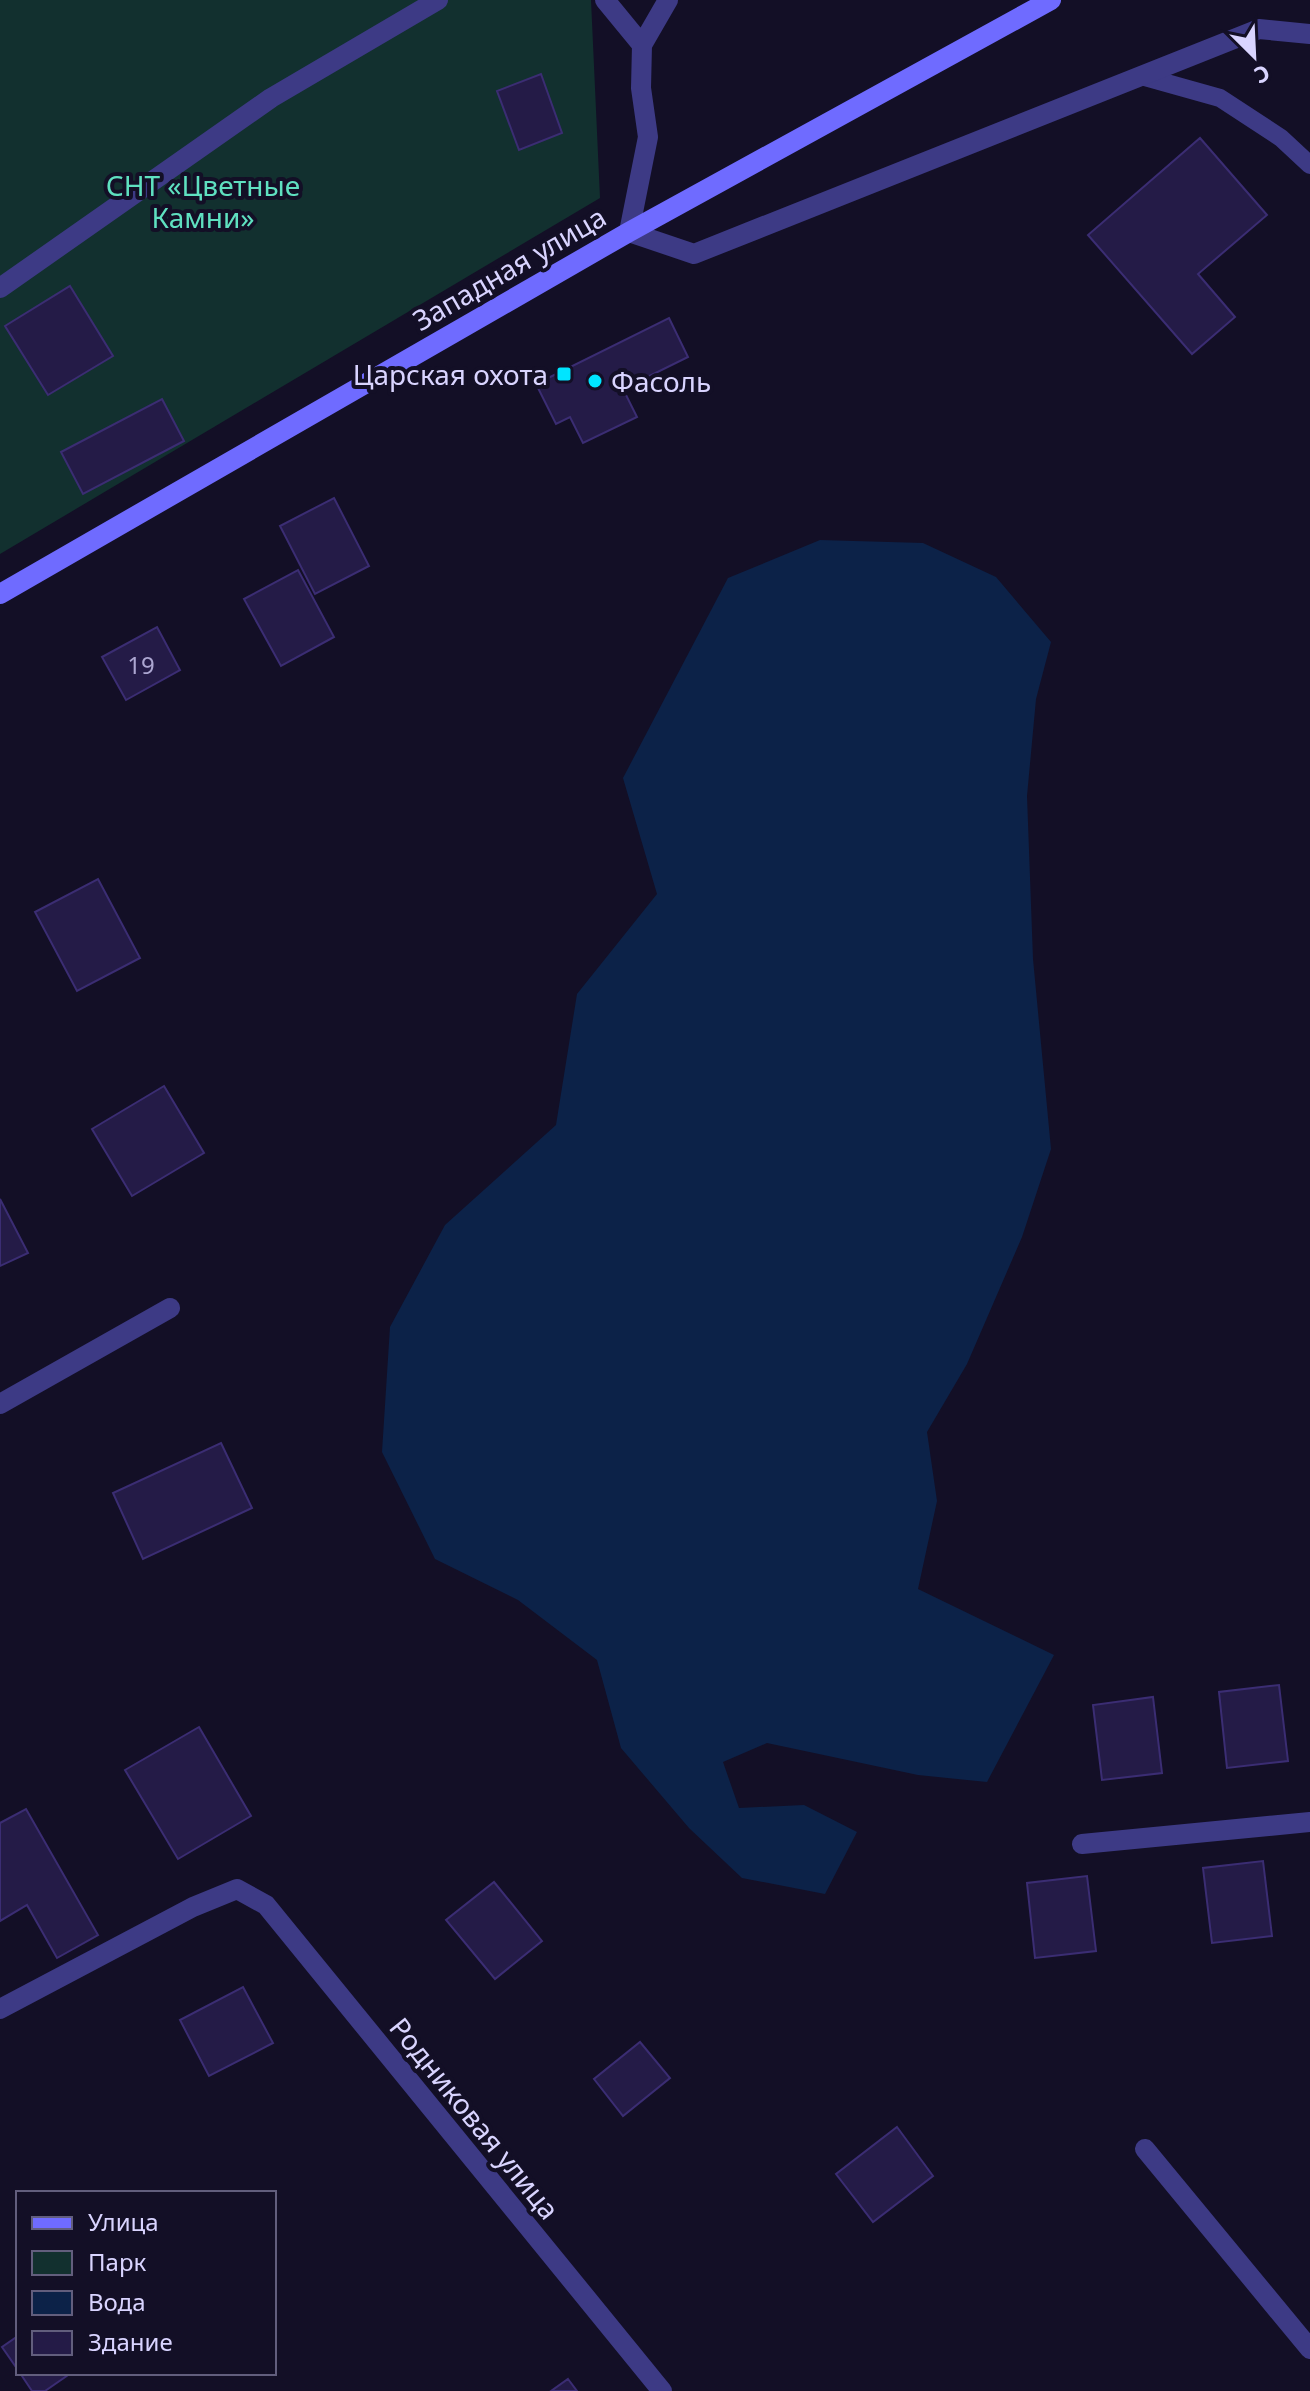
<svg xmlns="http://www.w3.org/2000/svg" width="1310" height="2391" font-family="'Noto Sans',sans-serif">
<rect width="100%" height="100%" fill="#130f26"/>
<path fill="#12302f" d="M 0,0 L 591,0 L 600,198 L 0,554 Z"/>
<path fill="#0c2248" d="M 820,540 L 923,543 L 996,577 L 1051,642 L 1036,699 L 1027,796 L 1033,959 L 1051,1149 L 1022,1237 L 967,1364 L 927,1432 L 937,1501 L 918,1589 L 1054,1655 L 987,1782 L 918,1775 L 767,1743 L 723,1762 L 739,1808 L 804,1805 L 857,1832 L 825,1894 L 742,1878 L 689,1828 L 621,1748 L 597,1660 L 518,1600 L 435,1559 L 382,1452 L 390,1327 L 445,1225 L 556,1125 L 577,994 L 657,894 L 623,778 L 728,578 Z"/>
<path fill="#241b47" stroke="#3b2d73" stroke-width="2" d="M 541,74 L 562,133 L 519,150 L 497,91 Z
M 1200,138 L 1267,215 L 1198,274 L 1235,317 L 1192,354 L 1088,235 Z
M 70,286 L 113,356 L 48,395 L 5,326 Z
M 669,318 L 688,357 L 623,389 L 637,417 L 583,443 L 570,417 L 556,424 L 536,384 Z
M 162,399 L 184,441 L 83,494 L 61,452 Z
M 334,498 L 369,566 L 315,594 L 280,526 Z
M 298,570 L 334,637 L 281,666 L 244,599 Z
M 157,627 L 180,670 L 126,700 L 102,657 Z
M 98,879 L 140,958 L 77,991 L 35,912 Z
M 164,1086 L 204,1153 L 132,1196 L 92,1129 Z
M 0,1199 L 28,1253 L 0,1266 Z
M 221,1443 L 252,1508 L 143,1559 L 113,1493 Z
M 1279,1685 L 1288,1761 L 1227,1768 L 1219,1692 Z
M 1153,1697 L 1162,1773 L 1102,1780 L 1093,1705 Z
M 199,1727 L 251,1816 L 178,1859 L 125,1770 Z
M 26,1809 L 98,1935 L 57,1958 L 27,1905 L 0,1921 L 0,1823 Z
M 1263,1861 L 1272,1936 L 1212,1943 L 1203,1868 Z
M 1087,1876 L 1096,1951 L 1035,1958 L 1027,1883 Z
M 494,1882 L 542,1941 L 495,1979 L 446,1920 Z
M 243,1987 L 273,2043 L 209,2076 L 180,2020 Z
M 640,2042 L 670,2078 L 623,2116 L 594,2079 Z
M 897,2127 L 933,2176 L 873,2222 L 836,2174 Z
M 18,2336 L 18,2370 L 2,2347 Z
M 20,2373 L 71,2373 L 45,2391 L 32,2391 Z
M 568,2379 L 577,2391 L 551,2391 Z"/>
<g fill="none" stroke-linecap="round" stroke-linejoin="round">
<path stroke="#3d3a85" stroke-width="18" d="M 1145,77 L 1220,98 L 1281,138 L 1310,165"/>
<path stroke="#3d3a85" stroke-width="20" d="M 605,0 L 642,45
M 668,0 L 642,45 L 641,88 L 648,137 L 629,232 L 694,254 L 1259,29 L 1310,34
M 0,288 L 271,98 L 438,0
M 0,1404 L 170,1308
M 1082,1844 L 1310,1822
M 0,2009 L 193,1907 L 237,1889 L 266,1905 L 662,2391
M 1145,2149 L 1310,2349"/>
<path stroke="#6f6bff" stroke-width="20" d="M 0,594 L 629,232 L 1051,0"/>
</g>
<g fill="#00e5ff" stroke="#130f26" stroke-width="3">
<rect x="556" y="366" width="16" height="16" rx="4"/>
<circle cx="595" cy="381" r="8"/>
</g>
<g text-anchor="middle" dominant-baseline="central" stroke-width="8" stroke-linejoin="round" paint-order="stroke">
<g font-size="24" fill="#aca6d1">
<text x="141" y="664">19</text>
</g>
<g font-size="28" fill="#5fe0c0" stroke="#130f26">
<text x="203" y="185">СНТ «Цветные<tspan x="203" dy="32">Камни»</tspan></text>
</g>
<g font-size="28" fill="#d9d4ff" stroke="#130f26">
<text transform="translate(509 268) rotate(-30)">Западная улица</text>
<text transform="translate(475 2118) rotate(51)">Родниковая улица</text>
</g>
<g font-size="28" fill="#d9d4ff" stroke="#130f26" text-anchor="end">
<text x="548" y="374">Царская охота</text>
<text x="611" y="381" text-anchor="start">Фасоль</text>
</g>
</g>
<rect x="16" y="2191" width="260" height="184" fill="#130f26" stroke="#625e7d" stroke-width="2"/>
<rect x="32" y="2217" width="40" height="12" fill="#6f6bff" stroke="#625e7d" stroke-width="2"/>
<text x="88" y="2231" font-size="24" fill="#d9d4ff">Улица</text>
<rect x="32" y="2251" width="40" height="24" fill="#12302f" stroke="#625e7d" stroke-width="2"/>
<text x="88" y="2271" font-size="24" fill="#d9d4ff">Парк</text>
<rect x="32" y="2291" width="40" height="24" fill="#0c2248" stroke="#625e7d" stroke-width="2"/>
<text x="88" y="2311" font-size="24" fill="#d9d4ff">Вода</text>
<rect x="32" y="2331" width="40" height="24" fill="#241b47" stroke="#625e7d" stroke-width="2"/>
<text x="88" y="2351" font-size="24" fill="#d9d4ff">Здание</text>
<g transform="translate(1254 56) rotate(156)" stroke="#130f26" stroke-width="6" paint-order="stroke">
<path d="M0-6L14 30L0 20L-14 30Z" fill="#d9d4ff"/>
<text y="-12" font-size="22" font-weight="bold" text-anchor="middle" fill="#d9d4ff">С</text>
</g>
</svg>
